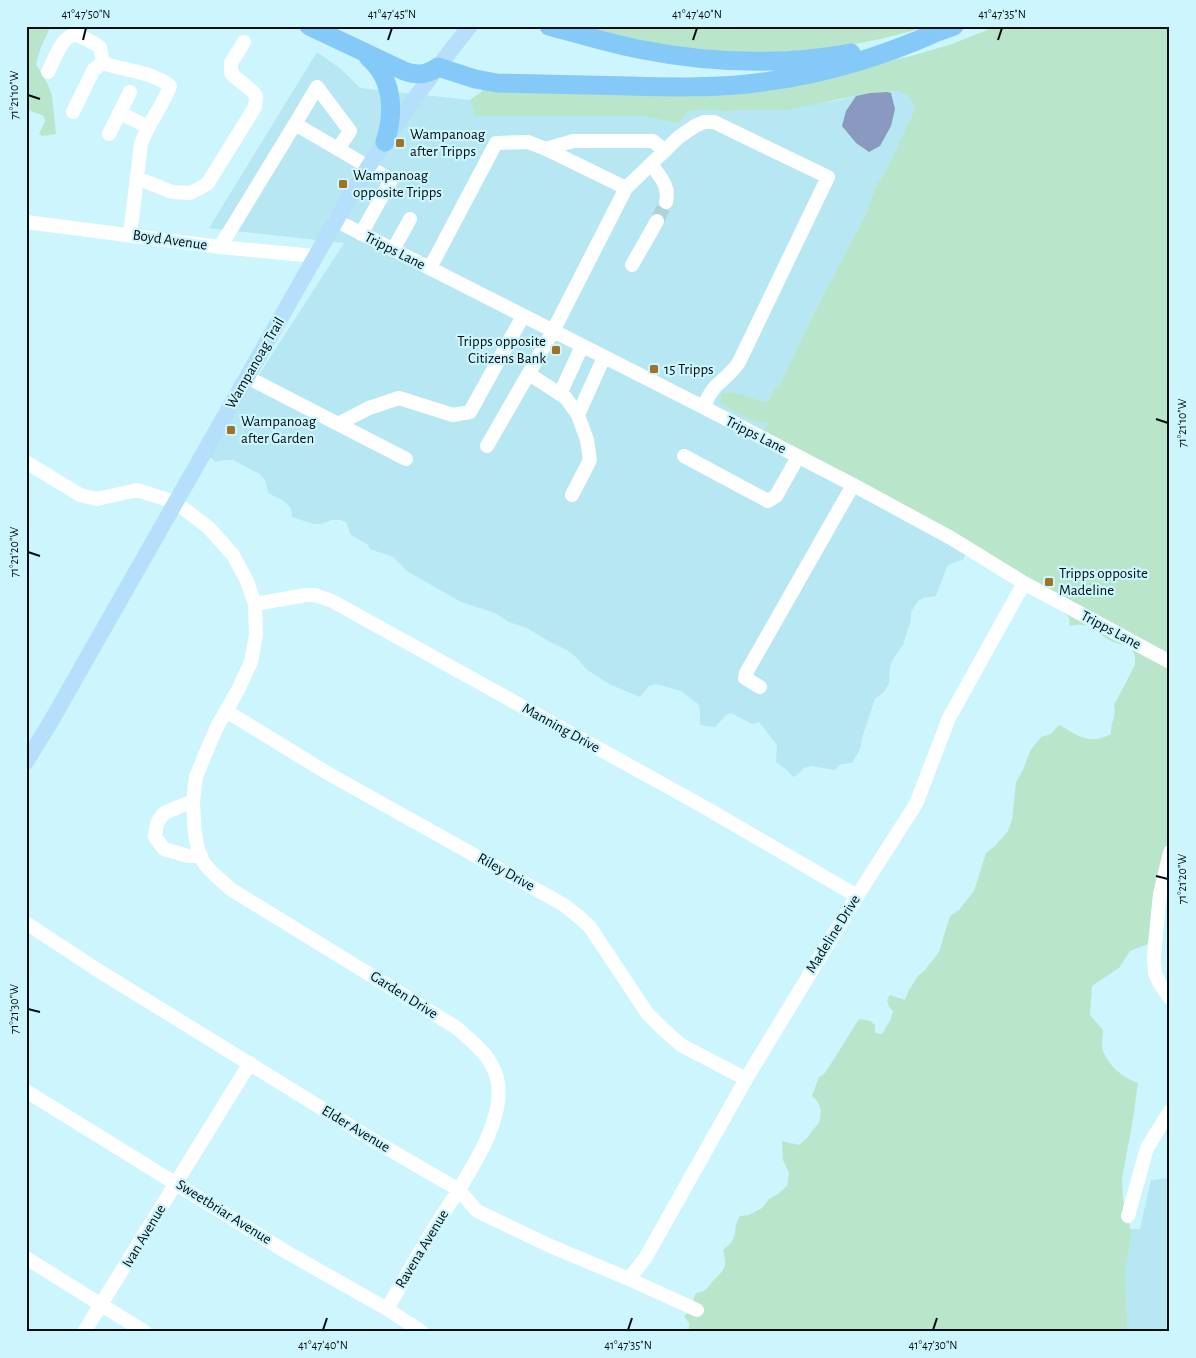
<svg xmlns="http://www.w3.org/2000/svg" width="1196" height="1358" font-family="'Alegreya Sans',sans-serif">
<rect width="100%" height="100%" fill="#ccf5fe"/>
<path fill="#b6e7f2" d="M 317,52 L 341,69 L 360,88 L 470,100 L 475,116 L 644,116 L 679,124 L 688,112 L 698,110 L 717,110 L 723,112 L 835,101 L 856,96 L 846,111 L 887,92 L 899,91 L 909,94 L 915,109 L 898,146 L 885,173 L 876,185 L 867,212 L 815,311 L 780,384 L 775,388 L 767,402 L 732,392 L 721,393 L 720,403 L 725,406 L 754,421 L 767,422 L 769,425 L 765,429 L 748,428 L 969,547 L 963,560 L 955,562 L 947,566 L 936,596 L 923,598 L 918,601 L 911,612 L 911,620 L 903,645 L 893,659 L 890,667 L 889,683 L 884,692 L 875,699 L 862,738 L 860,749 L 852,763 L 841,764 L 835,770 L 811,766 L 804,768 L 797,775 L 793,777 L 787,770 L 776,762 L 777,745 L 759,722 L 752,724 L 731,713 L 726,715 L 715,727 L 700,725 L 700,710 L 698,704 L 681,691 L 656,684 L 649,686 L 640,697 L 609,684 L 586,669 L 577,658 L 567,650 L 550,642 L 527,628 L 509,622 L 495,613 L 461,602 L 407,571 L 393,557 L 370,549 L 367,544 L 351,535 L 346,522 L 341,520 L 331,520 L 321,524 L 313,524 L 292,517 L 291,508 L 282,500 L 268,493 L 266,482 L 260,474 L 233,460 L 222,460 L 216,462 L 207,455 L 344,243 L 209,228 Z
M 1170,1178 L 1170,1332 L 1128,1332 L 1125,1274 L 1130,1229 L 1140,1229 L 1151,1180 Z"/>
<path fill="#b9e5cb" d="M 26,26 L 51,26 L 41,47 L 36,64 L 48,85 L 52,96 L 56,134 L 42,136 L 39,134 L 45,121 L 44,116 L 26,109 Z
M 581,26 L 930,26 C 893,36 856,46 818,49 C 768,54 717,53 667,45 C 638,40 610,33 581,26 Z
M 997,26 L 1170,26 L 1170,846 L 1153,942 L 1130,951 L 1119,968 L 1092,986 L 1090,1015 L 1103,1030 C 1103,1036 1101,1045 1103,1051 C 1109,1066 1123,1078 1138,1083 L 1133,1119 L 1122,1179 L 1123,1200 L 1131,1231 L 1125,1274 L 1128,1332 L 689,1332 L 689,1323 L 684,1316 L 692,1310 L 692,1303 L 696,1293 C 705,1292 707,1289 712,1282 C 724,1269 728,1269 723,1250 C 741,1237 731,1229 740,1216 L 749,1215 L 762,1208 L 769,1199 L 778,1194 L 787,1186 L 789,1173 L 783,1160 L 782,1141 L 799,1145 C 809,1138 811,1131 819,1123 C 822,1110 822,1105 812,1096 L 819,1077 L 824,1074 L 829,1067 L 859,1019 L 870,1021 L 875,1025 L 875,1033 L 882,1034 L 891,1019 L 893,1011 L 889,1007 L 887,1000 L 890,995 L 905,1000 L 909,990 L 918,976 L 924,971 L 939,952 L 950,916 L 959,910 L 974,891 L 986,853 L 995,846 L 1008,831 L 1012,820 L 1016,782 L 1023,770 L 1030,751 L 1041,737 L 1051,734 L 1058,726 L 1060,725 C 1078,737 1091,745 1111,734 C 1110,724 1117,715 1114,705 L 1135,665 L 1135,656 L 1131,647 C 1123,645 1114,643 1107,639 C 1093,629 1090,622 1070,626 L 1069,617 L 1027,581 L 748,428 L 765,429 L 768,425 L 766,422 C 755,425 731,410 720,403 L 721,393 L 732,392 L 767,402 L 775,388 L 780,384 L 815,311 L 867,212 L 876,185 L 885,173 L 915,109 L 909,95 L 899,91 L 870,93 L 785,110 L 746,110 L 723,112 L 717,110 L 698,110 L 688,112 L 679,124 L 644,116 L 475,116 L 470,100 L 486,88 L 804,81 L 911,56 L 952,44 Z"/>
<path fill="#8999bf" d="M 887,92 L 891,93 L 895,109 L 891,126 L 880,146 L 869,152 L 856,143 L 842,126 L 846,111 L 856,96 L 870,93 Z"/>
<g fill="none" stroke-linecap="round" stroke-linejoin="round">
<path stroke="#aed2da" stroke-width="14" stroke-dasharray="14 7" stroke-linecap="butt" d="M 657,221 L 666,202"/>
<path stroke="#fff" stroke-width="14" d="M 48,72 C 53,62 63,34 75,35 C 83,36 93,43 100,47 L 103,63
M 73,112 L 94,69 L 103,63 C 125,71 151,71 170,86 C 163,106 148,123 141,144 L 130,235
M 120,113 L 148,127
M 295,124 L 317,87 L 350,131 L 338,149
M 109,134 L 130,92
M 546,149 L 573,141 L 653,141 L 665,151
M 651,164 C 660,177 670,186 666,202
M 137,178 L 172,192 L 190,193 L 200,188 L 208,183 L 255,107 L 256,96 C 249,86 239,82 231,73 L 231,63 L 244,42
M 626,188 L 679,137 L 695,126 L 704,122 L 714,122 L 828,177 L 739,362 C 733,372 724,378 716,386 C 710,392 707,400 703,407
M 335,220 L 703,407 L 857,487 L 951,538 L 1024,583 L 1170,662
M 26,222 L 220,247 L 315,256
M 220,247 L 295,124 L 391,180 L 361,234
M 393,250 L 410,219
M 632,265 L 657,221
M 430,268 L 496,143 L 528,142 L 546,149 L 626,188 L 553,331 L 487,446
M 529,374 L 566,398 L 578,415 L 587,440 L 590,460 L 572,495
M 247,377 L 406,459
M 560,394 L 582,346
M 578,415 L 604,357
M 338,424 L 369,408 L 399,398 L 453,415 L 470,412 L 523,316
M 684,456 L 768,501 L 776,496 L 798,457
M 26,462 L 80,495 L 97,499 L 137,490 L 175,502 L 209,528 L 233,555 L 247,581 L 255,604 L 256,635 L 251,662 L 238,690 L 218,725 L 206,752 L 196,777 L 193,801 L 164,813 L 157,823 L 155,837 L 164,849 L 188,856 L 201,856
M 255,604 L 306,595 L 315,595 L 332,601 L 706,808 L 857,896
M 760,687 L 745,678 L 746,673 L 853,485
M 226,711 L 329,774 L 564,905 L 579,917 L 590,927 L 647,1013 L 664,1030 L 681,1045 L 746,1079
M 193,801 C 194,818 194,849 204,863 C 211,873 223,882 232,890 L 457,1028 C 474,1044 490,1054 497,1078 C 509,1123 456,1192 433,1230 C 417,1256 402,1283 387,1309
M 1170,852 L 1160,894 L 1155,944 L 1154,960 L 1155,973 L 1160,984 L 1170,998
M 26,923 L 96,969 L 368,1137 L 459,1190 L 477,1211 L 548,1245 L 629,1279 L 697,1310
M 26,1091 L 283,1250 L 387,1309 L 422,1332
M 1128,1216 L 1147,1148 L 1170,1111
M 26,1258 L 145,1332
M 629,1279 L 646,1257 L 746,1079 L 857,896 L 916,804 L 949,718 L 1024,583
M 84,1332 L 250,1063"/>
<path stroke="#b6dffb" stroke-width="16" d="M 26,762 L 50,723 L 346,203 C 383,141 425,82 470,26"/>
<path stroke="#85c9f9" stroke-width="19" d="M 309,26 L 404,71 C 417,76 427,75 438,67 L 475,79 L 497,83 C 541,84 585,85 630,86 C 669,87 709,88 747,84 C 813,77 877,59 937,32
M 549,26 C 578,34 608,43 638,49 C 708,63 780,66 851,53
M 926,36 L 954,26
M 368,57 C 393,78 395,112 385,142"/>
</g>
<path fill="none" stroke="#020e11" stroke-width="2" d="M 83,40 L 86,28M 388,40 L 392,28M 693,40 L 697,28M 998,40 L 1002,28M 28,95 L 40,99M 1156,419 L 1168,423M 28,552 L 40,556M 1156,876 L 1168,879M 28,1009 L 40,1012M 323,1330 L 327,1318M 628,1330 L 632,1318M 933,1330 L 937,1318"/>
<g fill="#a07324" stroke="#ccf5fe" stroke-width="2">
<rect x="395" y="138" width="10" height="10" rx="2.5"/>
<rect x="338" y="179" width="10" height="10" rx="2.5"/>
<rect x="551" y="345" width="10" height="10" rx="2.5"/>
<rect x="649" y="364" width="10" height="10" rx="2.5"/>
<rect x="226" y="425" width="10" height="10" rx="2.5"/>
<rect x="1044" y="577" width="10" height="10" rx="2.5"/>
</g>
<g text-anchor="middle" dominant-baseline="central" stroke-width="4.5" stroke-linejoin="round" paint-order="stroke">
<g font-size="15" fill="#020e11" stroke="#ccf5fe" text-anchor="start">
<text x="410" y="134">Wampanoag<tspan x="410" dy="17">after Tripps</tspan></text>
<text x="353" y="175">Wampanoag<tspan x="353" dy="17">opposite Tripps</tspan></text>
<text x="546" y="341" text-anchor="end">Tripps opposite<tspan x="546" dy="17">Citizens Bank</tspan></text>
<text x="664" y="369">15 Tripps</text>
<text x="241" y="421">Wampanoag<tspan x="241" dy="17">after Garden</tspan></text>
<text x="1059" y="573">Tripps opposite<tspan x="1059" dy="17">Madeline</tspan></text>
</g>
<g font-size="15" fill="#020e11" stroke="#ccf5fe">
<text transform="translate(170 240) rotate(8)">Boyd Avenue</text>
<text transform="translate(395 251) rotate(27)">Tripps Lane</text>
<text transform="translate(255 363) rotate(-60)">Wampanoag Trail</text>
<text transform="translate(756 435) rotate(27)">Tripps Lane</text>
<text transform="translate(1111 630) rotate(28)">Tripps Lane</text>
<text transform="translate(561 728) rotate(29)">Manning Drive</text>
<text transform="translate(506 872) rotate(29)">Riley Drive</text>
<text transform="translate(833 934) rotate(-58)">Madeline Drive</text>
<text transform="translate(404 995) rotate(32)">Garden Drive</text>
<text transform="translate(356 1129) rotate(31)">Elder Avenue</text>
<text transform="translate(224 1212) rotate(32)">Sweetbriar Avenue</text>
<text transform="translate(144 1236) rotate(-59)">Ivan Avenue</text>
<text transform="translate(422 1249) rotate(-59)">Ravena Avenue</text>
</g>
</g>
<rect width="1196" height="1358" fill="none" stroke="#ccf5fe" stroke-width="55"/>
<rect x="28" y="28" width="1140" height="1302" fill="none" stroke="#020e11" stroke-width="2"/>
<g font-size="12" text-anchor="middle" fill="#020e11">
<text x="86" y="18">41°47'50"N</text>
<text x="392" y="18">41°47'45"N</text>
<text x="697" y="18">41°47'40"N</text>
<text x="1002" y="18">41°47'35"N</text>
<text transform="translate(14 95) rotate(-90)" y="4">71°21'10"W</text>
<text transform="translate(1182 423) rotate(-90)" y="4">71°21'10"W</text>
<text transform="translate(14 552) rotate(-90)" y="4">71°21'20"W</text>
<text transform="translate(1182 879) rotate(-90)" y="4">71°21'20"W</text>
<text transform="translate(14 1009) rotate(-90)" y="4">71°21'30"W</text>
<text x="323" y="1349">41°47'40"N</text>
<text x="628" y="1349">41°47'35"N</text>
<text x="933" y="1349">41°47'30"N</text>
</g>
</svg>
